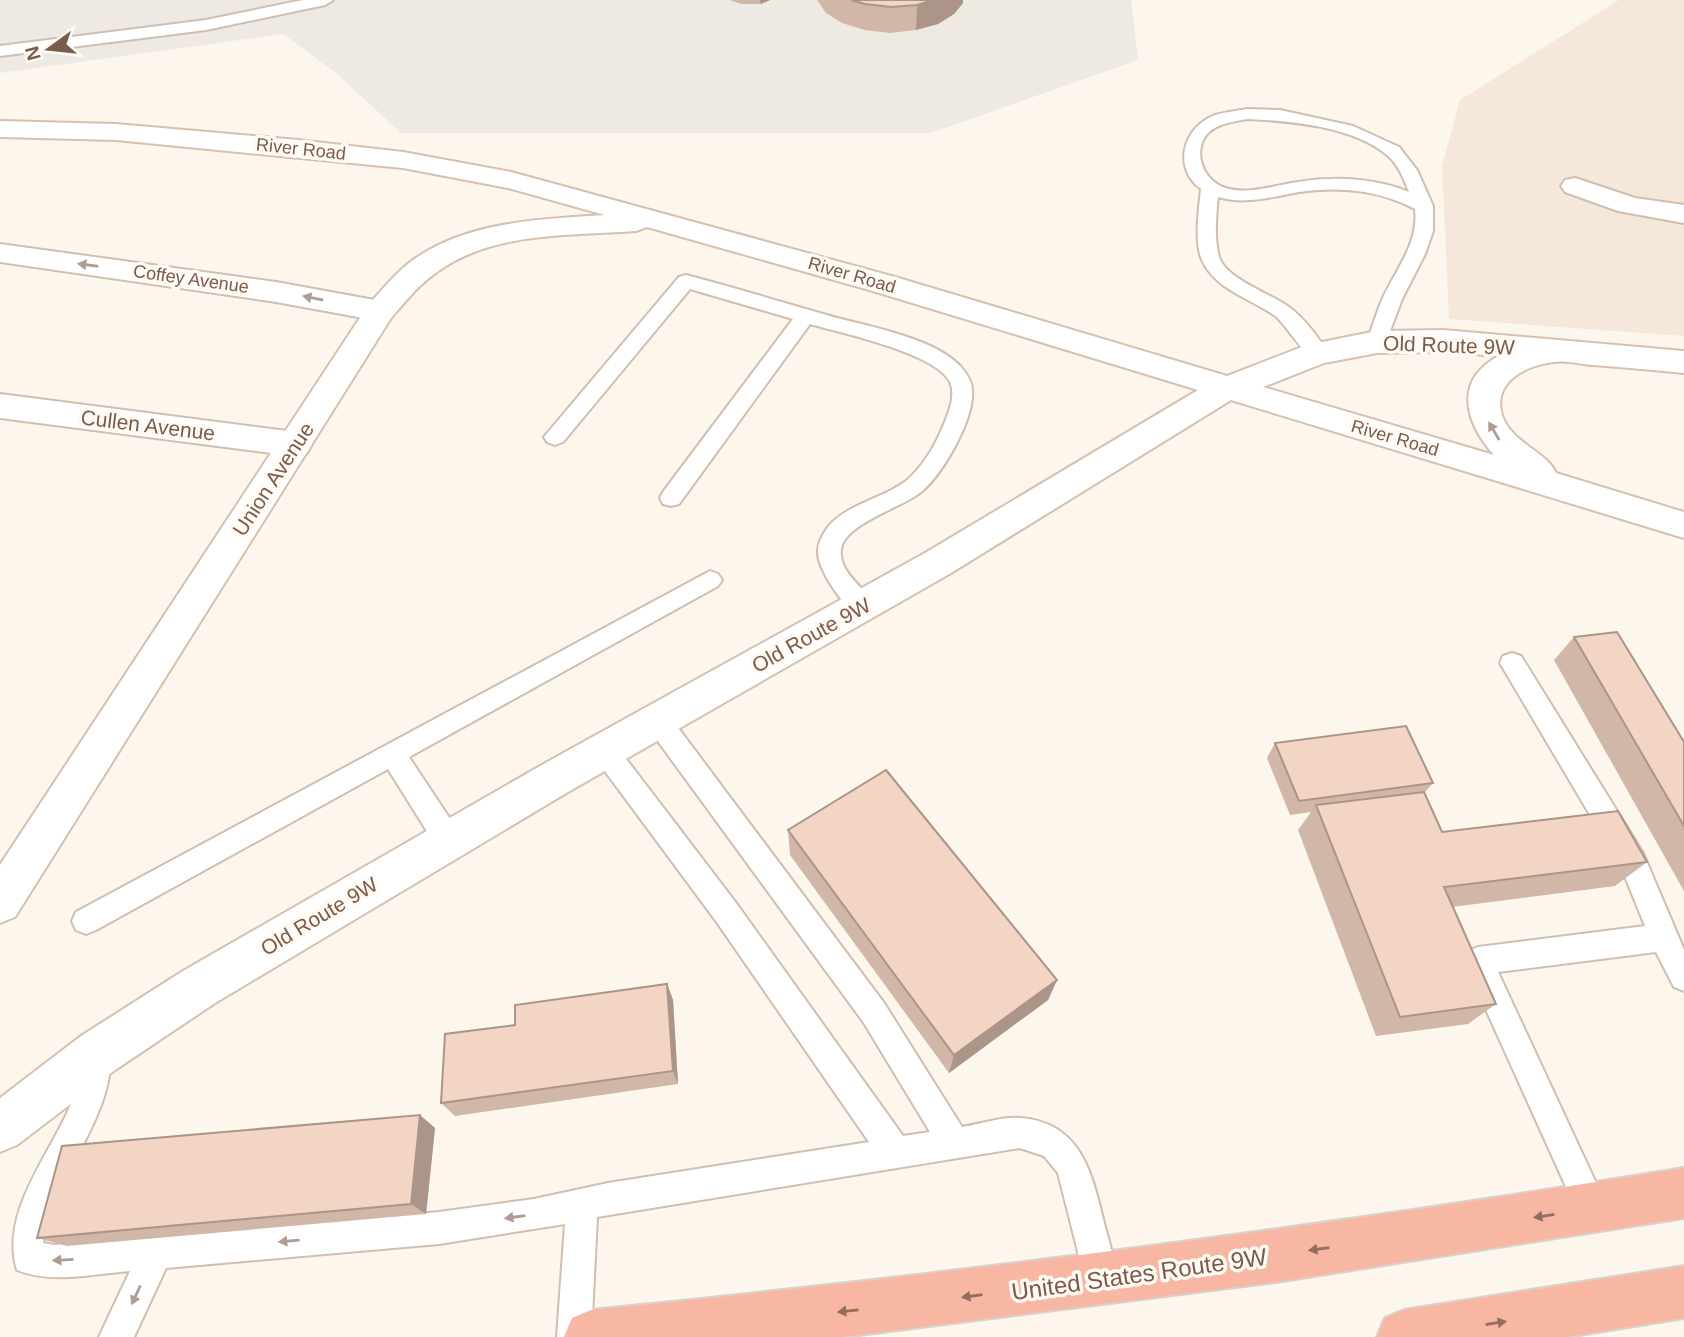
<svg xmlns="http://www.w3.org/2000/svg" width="1684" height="1337" font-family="Helvetica,sans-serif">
<rect width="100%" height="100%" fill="#fdf6ec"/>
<path fill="#f5e8da" d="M 1619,0 L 1684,0 L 1684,336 L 1449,319 L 1442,166 L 1460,100 Z"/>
<path fill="#efe9e4" d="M 0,0 L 1131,0 L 1138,60 L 931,133 L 401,133 L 336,73 L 283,34 L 0,73 Z"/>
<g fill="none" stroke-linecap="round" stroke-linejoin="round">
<g stroke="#d1beb0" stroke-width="4">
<path id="lane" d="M 303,0 L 333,0 L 325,5 L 206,30 L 0,56 L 0,46 L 206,20 Z
M 1247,109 L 1280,110 L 1353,126 L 1399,147 L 1417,170 L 1433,206 L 1433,231 L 1425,254 L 1402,299 L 1384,347 L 1370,347 L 1367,342 C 1372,328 1376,314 1382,300 C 1395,270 1419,244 1415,209 C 1380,190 1338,186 1299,192 C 1272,197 1245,205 1218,197 C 1216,215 1214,239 1219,257 C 1226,279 1271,294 1289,307 C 1305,319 1318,337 1328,353 L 1325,358 C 1305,364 1290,327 1274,315 C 1249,298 1215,289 1202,260 C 1194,242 1199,208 1201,189 C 1172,168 1183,127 1215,115 C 1225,112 1237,111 1247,109 ZM 1247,119 C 1290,121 1352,126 1387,155 C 1398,164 1404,179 1409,192 C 1375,178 1334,176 1298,182 C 1276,185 1251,194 1229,189 C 1205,184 1191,154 1207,134 C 1217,123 1234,122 1247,119 Z
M 686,275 C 732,287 778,301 823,314 C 862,326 933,336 961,367 C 966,373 972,381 972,390 C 975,418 943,474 921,492 C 903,507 844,524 841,549 C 838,573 865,587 875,606 L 871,613 C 866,614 862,616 856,613 C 842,605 817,568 818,551 C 818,543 823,534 828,527 C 847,504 882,499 906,481 C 923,467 936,444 944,424 C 949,412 956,395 950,382 C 936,353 841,333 810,324 L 679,504 L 671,506 L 663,504 L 660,498 L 663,492 L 793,319 L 690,289 L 563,442 L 555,445 L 547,442 L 544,437 L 679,277 Z
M 710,571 L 718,574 L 722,580 L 718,586 L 409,757 L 458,831 L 461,840 L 458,849 L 448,852 L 438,849 L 388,769 L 96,930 L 86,934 L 76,930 L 72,921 L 76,912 Z
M 1512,653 L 1521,656 L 1643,853 L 1684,950 L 1684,991 L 1674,987 L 1656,952 L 1498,972 L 1608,1209 L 1603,1220 L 1592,1225 L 1581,1220 L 1464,961 L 1468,951 L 1478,947 L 1645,926 L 1622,869 L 1500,663 L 1503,656 Z
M 658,710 L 667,713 L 884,1003 L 962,1127 C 980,1124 1003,1116 1021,1118 C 1081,1123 1092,1173 1104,1223 C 1109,1244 1120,1270 1112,1291 L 1100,1295 L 1088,1291 L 1058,1173 L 1044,1156 L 1020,1148 L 597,1217 L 591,1337 L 557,1337 L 565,1224 L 439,1244 L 166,1268 L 134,1337 L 99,1337 L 130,1271 C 94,1274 52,1284 17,1270 C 0,1215 47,1158 68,1111 C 77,1091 77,1068 85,1048 L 96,1044 L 107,1048 C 123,1089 68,1167 52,1206 C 47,1218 45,1230 43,1243 L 54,1245 L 439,1212 L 534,1199 L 608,1183 L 869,1142 L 716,921 L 596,759 L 592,751 L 596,743 L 605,740 L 614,743 L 736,903 L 903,1136 L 930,1132 L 864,1023 L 649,729 L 645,721 L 649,713 Z"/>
</g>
<g stroke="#d1beb0" stroke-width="4">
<path id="street" d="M 1575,178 L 1635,198 L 1684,205 L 1684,223 L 1618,211 L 1565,192 L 1561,186 L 1565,180 Z
M 0,244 L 276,282 L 380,301 L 391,304 L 395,311 L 391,318 L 380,321 L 276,302 L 0,262 Z
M 0,394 L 295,432 L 307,435 L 312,444 L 307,453 L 295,456 L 0,418 Z"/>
</g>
<g stroke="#d6c0b0" stroke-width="4">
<path id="secondary" d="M 0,121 L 116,124 L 298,140 L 403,152 L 511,172 L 895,277 L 1227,376 L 1307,345 L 1377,331 L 1444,330 L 1684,351 L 1684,373 C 1653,370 1623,367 1592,365 C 1580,364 1566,360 1554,362 C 1526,365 1492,382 1502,415 C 1511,443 1546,451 1556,473 L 1684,512 L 1684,538 L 1231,400 L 951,573 L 568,792 L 215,1003 L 115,1070 L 17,1145 L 0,1152 L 0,1098 L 81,1036 L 183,971 L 540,766 L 925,553 L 1198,390 L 873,291 L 647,227 L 636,231 C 570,236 493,231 437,272 C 419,284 405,302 391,318 L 15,917 L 0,923 L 0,865 L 369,304 C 384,288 398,270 416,258 C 470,221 542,219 605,215 L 508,188 L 403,168 L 116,140 L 0,137 ZM 1444,352 L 1499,356 C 1453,380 1465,423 1494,455 L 1263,387 L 1324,363 L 1377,353 Z"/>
</g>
<g stroke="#dad1cd" stroke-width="4">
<path id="highway" d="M 1684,1168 L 1684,1218 L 1276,1282 L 843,1337 L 564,1337 L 572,1318 L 591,1310 C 957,1274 1321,1227 1684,1168 Z
M 1684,1266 L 1684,1318 L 1567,1337 L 1377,1337 L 1385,1318 L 1404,1310 Z"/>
</g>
<use href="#lane" fill="#fff" fill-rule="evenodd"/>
<use href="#street" fill="#fff" fill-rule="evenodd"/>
<use href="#secondary" fill="#fff" fill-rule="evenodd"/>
<use href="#highway" fill="#f7b7a3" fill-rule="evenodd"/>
</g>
<path fill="#d1b7a8" d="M 730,0 L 770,0 L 761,4 L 741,4 Z
M 817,0 L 963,0 L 963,3 L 954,14 L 938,24 L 916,30 L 890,33 L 865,30 L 842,23 L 826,13 Z
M 1574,637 L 1684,742 L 1684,891 L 1554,660 Z
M 1275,743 L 1433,783 L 1424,793 L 1442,832 L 1647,862 L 1615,886 L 1452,907 L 1496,1004 L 1468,1024 L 1376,1036 L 1298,830 L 1311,812 L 1290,815 L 1267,758 Z
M 788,830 L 1057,980 L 1048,1000 L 949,1073 L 790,855 Z
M 667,984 L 673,1000 L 678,1084 L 455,1116 L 441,1103 L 515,1025 Z
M 435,1128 L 426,1214 L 67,1246 L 37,1238 Z"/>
<path fill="#aa9588" d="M 760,0 L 770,0 L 761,4 Z
M 933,0 L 963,0 L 963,3 L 954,14 L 938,24 L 916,30 L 917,5 Z
M 1057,980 L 1048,1000 L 949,1073 L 954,1055 Z
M 667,984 L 673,1000 L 678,1084 L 673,1071 Z
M 420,1115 L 435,1128 L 426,1214 L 411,1204 Z"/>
<path fill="#f3d5c3" stroke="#aa9588" stroke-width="2" d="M 851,0 L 933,0 L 917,5 L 891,7 L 865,4 Z
M 1617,632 L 1684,742 L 1684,826 L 1574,637 Z
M 1406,726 L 1433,783 L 1299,801 L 1275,743 Z
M 886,770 L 1057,980 L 954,1055 L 788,830 Z
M 1424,792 L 1442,832 L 1618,811 L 1647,862 L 1444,887 L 1496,1004 L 1400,1017 L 1316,805 Z
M 667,984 L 673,1071 L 441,1103 L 445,1034 L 515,1025 L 515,1005 Z
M 420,1115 L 411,1204 L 37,1238 L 62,1146 Z"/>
<defs><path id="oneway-solid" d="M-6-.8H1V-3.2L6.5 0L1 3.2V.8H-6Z" transform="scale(1.75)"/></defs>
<g fill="#af9d94">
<use href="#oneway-solid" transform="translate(88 265) rotate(-172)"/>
<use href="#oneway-solid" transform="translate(313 298) rotate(-169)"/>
<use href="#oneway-solid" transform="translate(1494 431) rotate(-120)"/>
<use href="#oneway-solid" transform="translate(515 1217) rotate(172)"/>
<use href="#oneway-solid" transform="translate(289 1241) rotate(175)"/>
<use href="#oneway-solid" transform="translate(63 1260) rotate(177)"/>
<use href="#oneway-solid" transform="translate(136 1295) rotate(115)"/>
</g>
<g fill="#936e5e">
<use href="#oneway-solid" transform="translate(1544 1216) rotate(171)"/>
<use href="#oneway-solid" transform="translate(1319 1249) rotate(172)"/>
<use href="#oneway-solid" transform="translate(972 1296) rotate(172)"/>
<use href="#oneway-solid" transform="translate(848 1311) rotate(174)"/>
<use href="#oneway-solid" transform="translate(1496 1323) rotate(-9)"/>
</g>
<g text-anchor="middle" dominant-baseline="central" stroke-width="7" stroke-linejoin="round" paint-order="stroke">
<g font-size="18" fill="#7a5c4d" stroke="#fffaf3">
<text transform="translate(301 149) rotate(6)">River Road</text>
<text transform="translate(852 275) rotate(16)">River Road</text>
<text transform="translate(191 279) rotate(8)">Coffey Avenue</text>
<text transform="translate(1395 438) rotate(16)">River Road</text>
</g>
<g font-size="21" fill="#7a5c4d" stroke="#fffaf3">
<text transform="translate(1449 345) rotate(2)">Old Route 9W</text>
<text transform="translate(148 425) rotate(7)">Cullen Avenue</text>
<text transform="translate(273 479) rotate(-57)">Union Avenue</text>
<text transform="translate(811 635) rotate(-29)">Old Route 9W</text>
<text transform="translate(319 916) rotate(-31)">Old Route 9W</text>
</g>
<g font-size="24" fill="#7a5c4d" stroke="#fffaf3">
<text transform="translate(1139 1274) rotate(-8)">United States Route 9W</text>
</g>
</g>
<g transform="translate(49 49) rotate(255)" stroke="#fffaf3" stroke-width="5" paint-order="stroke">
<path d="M0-5L12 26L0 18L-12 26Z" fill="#7a5c4d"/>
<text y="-10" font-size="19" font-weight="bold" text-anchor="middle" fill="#7a5c4d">N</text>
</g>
</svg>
